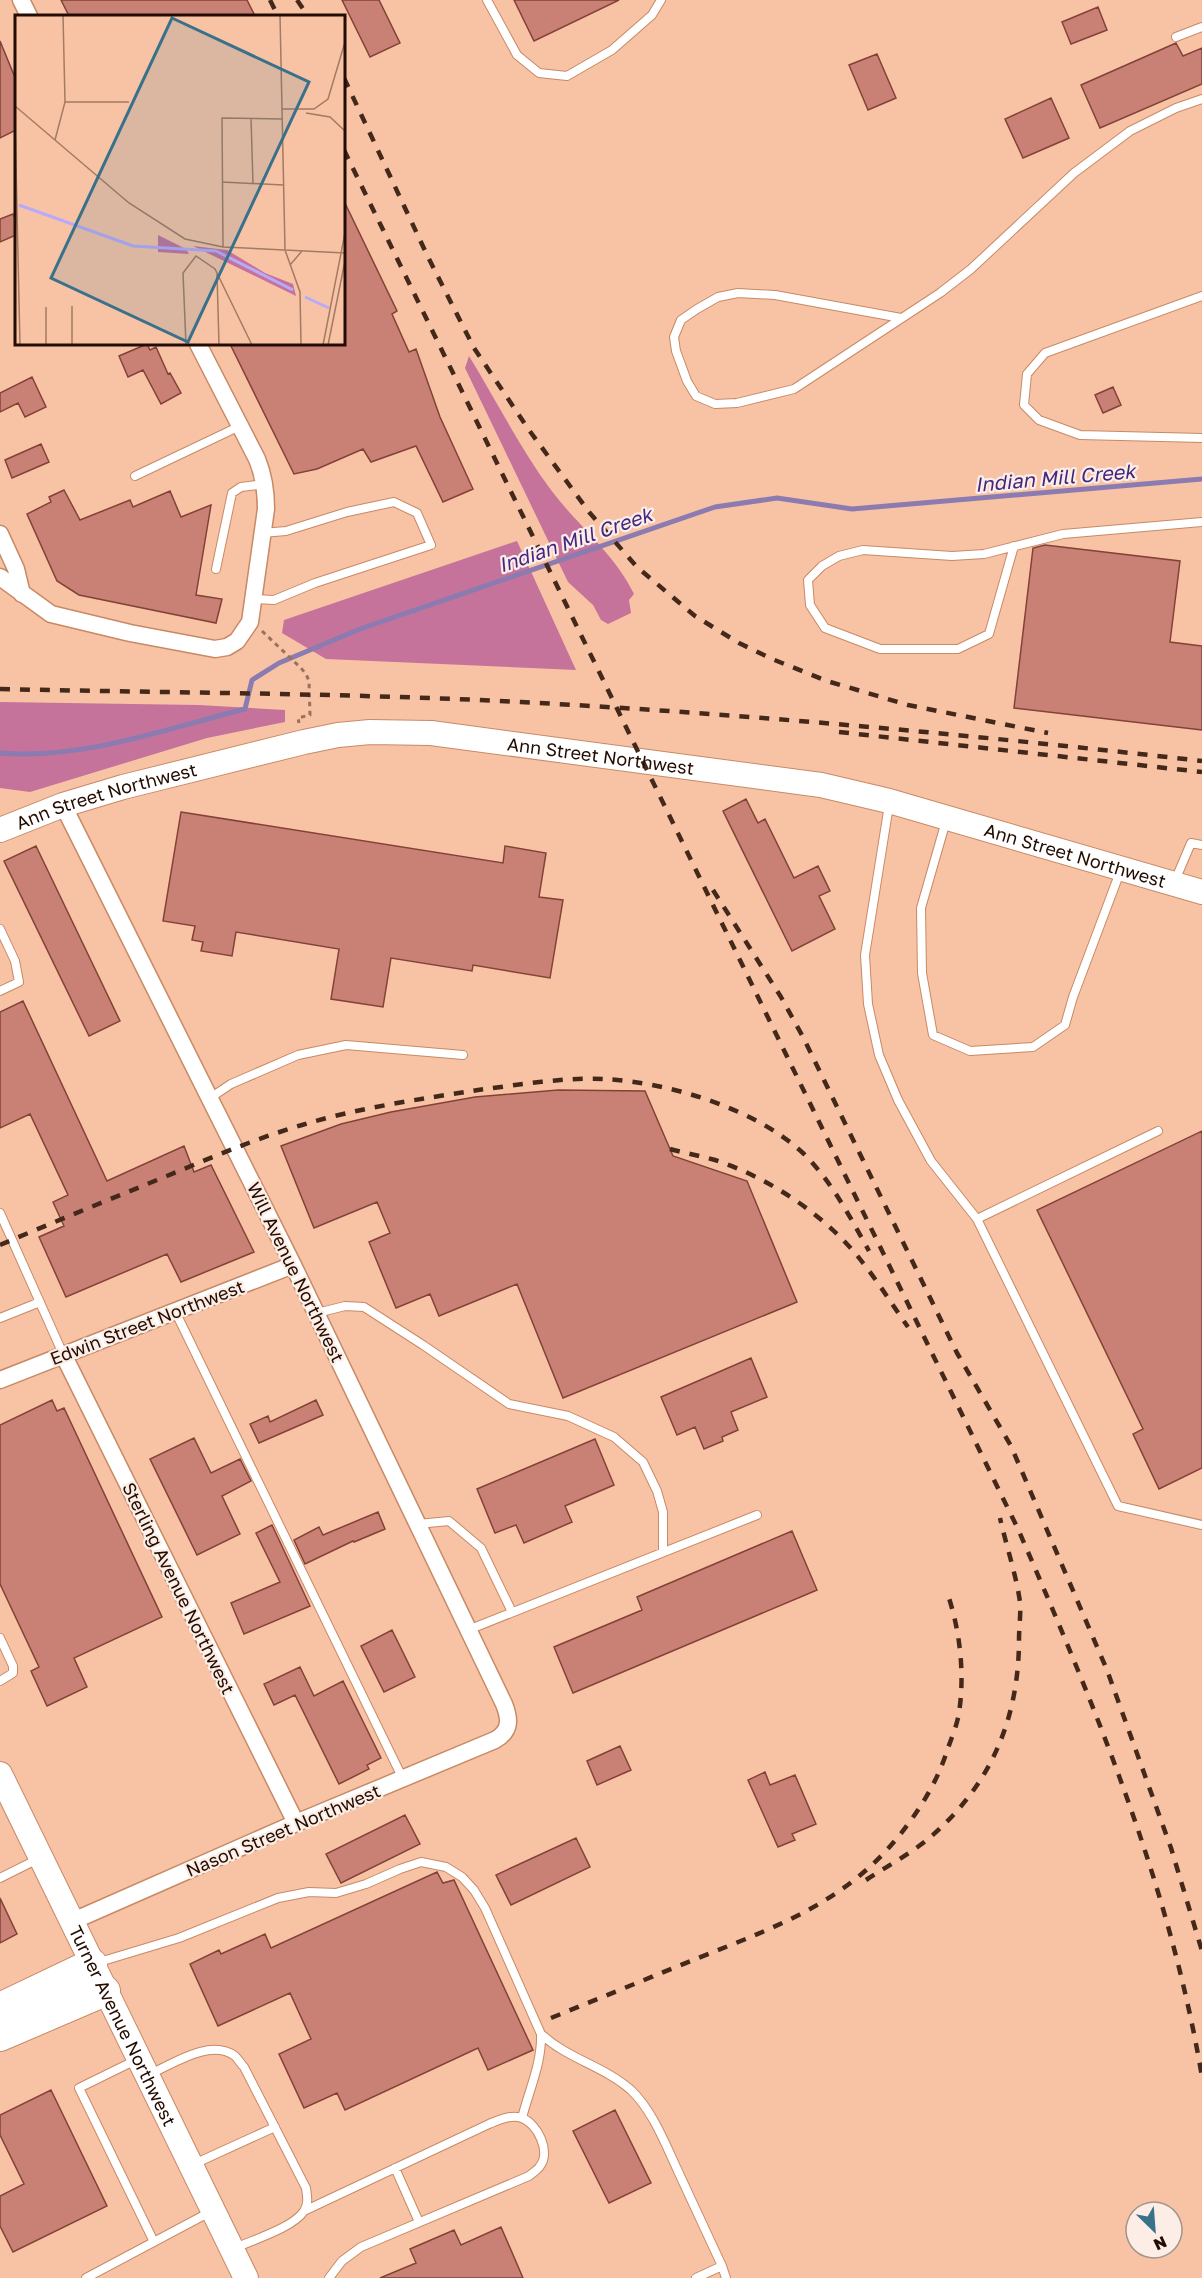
<svg xmlns="http://www.w3.org/2000/svg" width="1202" height="2278" font-family="'Golos Text',sans-serif">
<rect width="100%" height="100%" fill="#f8c3a5"/>
<path fill="#c5739a" d="M 469,356 C 496,400 520,448 551,490 C 577,525 615,554 634,594 L 629,600 L 631,613 L 608,624 L 601,620 L 593,605 L 568,582 L 465,368 Z
M 517,541 L 576,670 L 326,659 L 282,633 L 284,620 Z
M 0,702 L 199,705 L 285,710 L 285,722 L 207,738 L 30,792 L 0,788 Z"/>
<g fill="none" stroke-linecap="round" stroke-linejoin="round">
<path stroke="#8b7bb0" stroke-width="5" d="M 0,753 C 82,760 166,729 245,709 L 252,680 L 279,663 L 360,629 L 715,507 L 777,498 L 852,509 L 1202,479"/>
</g>
<path fill="#c98175" stroke="#834237" stroke-width="1.5" d="M 61,0 L 247,0 L 255,16 L 69,16 Z
M 342,0 L 379,0 L 400,43 L 370,57 Z
M 514,0 L 619,0 L 534,41 Z
M 1098,7 L 1107,30 L 1071,44 L 1062,22 Z
M 0,41 L 16,80 L 16,130 L 0,138 Z
M 1176,43 L 1183,56 L 1202,48 L 1202,84 L 1100,128 L 1081,85 Z
M 877,54 L 896,98 L 868,110 L 849,65 Z
M 1051,98 L 1069,138 L 1023,158 L 1005,119 Z
M 344,201 L 397,311 L 392,314 L 409,352 L 416,349 L 440,417 L 473,489 L 443,502 L 416,446 L 371,462 L 363,449 L 317,469 L 294,474 L 230,344 L 344,344 Z
M 13,214 L 16,221 L 16,235 L 0,242 L 0,219 Z
M 147,344 L 150,350 L 156,347 L 168,374 L 170,373 L 181,393 L 161,404 L 143,370 L 128,377 L 119,356 Z
M 32,377 L 46,407 L 25,417 L 18,403 L 0,412 L 0,393 Z
M 1113,387 L 1121,405 L 1103,413 L 1095,395 Z
M 41,444 L 49,462 L 12,478 L 5,460 Z
M 64,490 L 80,520 L 130,500 L 133,507 L 170,491 L 181,517 L 211,505 L 196,595 L 222,599 L 216,623 L 79,595 L 57,581 L 27,514 L 51,502 L 49,497 Z
M 1045,545 L 1180,561 L 1170,642 L 1202,646 L 1202,730 L 1014,708 L 1033,548 Z
M 746,799 L 758,823 L 765,819 L 794,878 L 818,866 L 830,891 L 819,896 L 835,929 L 792,951 L 723,811 Z
M 181,812 L 503,863 L 505,846 L 546,853 L 539,897 L 563,900 L 550,978 L 473,965 L 472,971 L 391,958 L 383,1007 L 331,999 L 339,949 L 236,932 L 232,956 L 201,951 L 203,942 L 192,940 L 195,926 L 163,921 Z
M 36,846 L 120,1021 L 89,1036 L 4,861 Z
M 23,1001 L 107,1181 L 184,1146 L 194,1172 L 211,1165 L 254,1252 L 181,1282 L 167,1254 L 66,1297 L 39,1237 L 64,1226 L 53,1202 L 68,1195 L 30,1114 L 0,1128 L 0,1012 Z
M 558,1090 L 645,1091 L 673,1156 L 747,1181 L 797,1302 L 563,1398 L 517,1284 L 439,1316 L 430,1294 L 396,1308 L 369,1242 L 390,1233 L 377,1202 L 314,1228 L 281,1146 L 341,1124 L 391,1112 L 475,1097 Z
M 1202,1131 L 1202,1468 L 1159,1489 L 1133,1434 L 1143,1429 L 1037,1210 Z
M 751,1358 L 767,1397 L 731,1412 L 738,1430 L 722,1437 L 723,1441 L 704,1449 L 695,1427 L 677,1435 L 661,1397 Z
M 52,1400 L 57,1411 L 64,1408 L 162,1617 L 74,1658 L 87,1687 L 47,1706 L 31,1671 L 39,1667 L 0,1584 L 0,1425 Z
M 316,1400 L 323,1415 L 259,1443 L 250,1424 L 268,1416 L 270,1422 Z
M 194,1438 L 211,1473 L 240,1459 L 251,1481 L 222,1496 L 240,1534 L 197,1555 L 150,1459 Z
M 595,1439 L 614,1485 L 565,1506 L 572,1522 L 524,1543 L 516,1525 L 495,1533 L 477,1489 Z
M 378,1512 L 385,1529 L 354,1542 L 353,1541 L 305,1564 L 294,1540 L 319,1527 L 323,1535 Z
M 272,1525 L 310,1606 L 244,1634 L 231,1603 L 280,1582 L 256,1533 Z
M 792,1531 L 817,1590 L 573,1693 L 554,1647 L 642,1610 L 637,1597 Z
M 392,1630 L 415,1677 L 384,1692 L 361,1646 Z
M 300,1667 L 314,1696 L 343,1681 L 381,1758 L 367,1765 L 369,1769 L 339,1784 L 295,1695 L 274,1705 L 264,1684 Z
M 620,1746 L 631,1770 L 597,1785 L 587,1761 Z
M 765,1772 L 770,1785 L 795,1775 L 816,1824 L 792,1834 L 795,1840 L 778,1847 L 748,1780 Z
M 405,1815 L 420,1844 L 341,1883 L 326,1854 Z
M 576,1838 L 590,1867 L 511,1905 L 496,1875 Z
M 437,1872 L 443,1883 L 454,1880 L 533,2050 L 488,2070 L 478,2048 L 345,2110 L 337,2093 L 304,2108 L 279,2054 L 311,2039 L 290,1993 L 218,2026 L 190,1964 L 219,1950 L 221,1954 L 265,1934 L 271,1948 Z
M 0,1898 L 17,1934 L 0,1943 Z
M 51,2090 L 107,2206 L 13,2252 L 0,2226 L 0,2196 L 24,2184 L 0,2135 L 0,2115 Z
M 615,2110 L 651,2183 L 609,2203 L 573,2131 Z
M 501,2227 L 523,2278 L 380,2278 L 416,2263 L 410,2249 L 454,2230 L 461,2245 Z"/>
<g fill="none" stroke-linecap="round" stroke-linejoin="round">
<g stroke="#c88965" stroke-width="10">
<path id="lane" d="M 487,0 L 517,55 L 539,73 L 567,76 L 612,50 L 652,15 L 661,0
M 1176,37 L 1202,27
M 1202,296 L 1045,353 L 1027,374 L 1024,405 L 1039,420 L 1080,435 L 1202,438
M 901,318 L 775,295 L 738,293 L 718,297 L 697,309 L 681,320 L 674,337 L 676,351 L 687,381 L 696,396 L 715,404 L 737,403 L 794,389 L 940,293 L 971,269 L 1074,173 L 1130,131 L 1176,108 L 1202,99
M 135,476 L 240,426
M 1014,546 L 989,634 L 958,649 L 880,649 L 825,628 L 810,605 L 808,580 L 822,566 L 839,556 L 863,550 L 952,556 L 984,554 L 1063,534 L 1202,522
M 216,569 L 232,493 L 241,487 L 265,484
M 253,599 L 274,600 L 315,583 L 431,545 L 417,513 L 394,502 L 347,512 L 286,531 L 262,533
M 889,805 L 865,955 L 868,1004 L 879,1055 L 898,1100 L 931,1161 L 977,1219 L 1118,1506 L 1202,1525
M 946,821 L 921,908 L 922,973 L 933,1035 L 970,1051 L 1033,1047 L 1065,1025 L 1073,997 L 1120,872
M 1174,883 L 1191,843 L 1202,845
M 0,929 L 15,961 L 19,982 L 0,991
M 210,1098 L 231,1084 L 298,1055 L 346,1045 L 463,1055
M 0,1213 L 63,1354
M 977,1219 L 1158,1131
M 175,1311 L 403,1779
M 317,1313 L 345,1306 L 364,1307 L 423,1345 L 509,1404 L 568,1416 L 614,1437 L 643,1462 L 657,1491 L 663,1512 L 663,1552
M 0,1318 L 40,1302
M 418,1524 L 449,1521 L 481,1548 L 512,1612
M 468,1630 L 757,1515
M 0,1638 L 13,1666 L 13,1673 L 0,1681
M 0,1878 L 40,1858
M 96,1963 L 179,1938 L 278,1898 L 309,1892 L 336,1893 L 366,1884 L 400,1869 L 421,1862 L 446,1867 L 462,1877 L 474,1890 L 485,1908 L 541,2034 C 542,2063 529,2090 522,2118
M 541,2034 C 568,2059 604,2066 631,2090 C 652,2110 665,2143 677,2169 C 692,2201 707,2234 722,2266
M 138,2059 L 79,2088 L 154,2242
M 150,2074 C 173,2064 210,2038 235,2056 C 238,2059 241,2064 244,2067 L 306,2188 C 307,2196 309,2203 304,2211 C 293,2228 252,2240 233,2249
M 194,2164 L 275,2127
M 395,2168 L 419,2222
M 304,2211 L 489,2124 C 499,2120 512,2114 522,2118 C 538,2124 551,2152 540,2166 C 538,2170 532,2173 529,2176 L 361,2247 L 342,2261 L 329,2278
M 86,2278 L 212,2211
M 696,2278 L 722,2266 L 726,2278"/>
</g>
<g stroke="#c88965" stroke-width="19">
<path id="street" d="M 21,0 L 29,16
M 0,534 L 16,569 L 22,594
M 0,577 L 51,614 L 130,633 L 215,649 L 227,647 L 237,641 L 250,622 L 266,509 C 266,491 264,476 257,459 L 198,344
M 63,805 L 293,1265 L 504,1704 C 510,1719 511,1731 495,1740 L 296,1823 L 73,1921
M 63,1354 L 296,1823
M 0,1380 L 293,1265"/>
</g>
<g stroke="#c88965" stroke-width="26">
<g id="secondary">
<path id="s1" d="M 0,830 L 63,805 L 123,787 L 304,742 L 338,735 L 370,732 L 431,733 L 821,785 L 889,801 L 1202,892"/>
<path id="s2" d="M 0,1774 L 246,2278"/>
</g>
</g>
<g stroke="#c88965" stroke-width="32">
<path id="highway" d="M 0,2008 L 92,1964
M 0,2036 L 105,1991"/>
</g>
<path stroke="#99715c" stroke-width="3" stroke-dasharray="4.5 4.5" stroke-linecap="butt" d="M 262,631 L 301,668 L 306,674 L 309,681 L 310,715 L 298,718 L 299,723"/>
<use href="#lane" stroke="#fff" stroke-width="8"/>
<use href="#street" stroke="#fff" stroke-width="16"/>
<use href="#secondary" stroke="#fff" stroke-width="24"/>
<use href="#highway" stroke="#fff" stroke-width="30"/>
<path stroke="#44291b" stroke-width="4.5" stroke-dasharray="10 10" stroke-linecap="butt" d="M 270,0 L 278,16
M 297,0 L 308,16
M 344,78 L 428,257 L 474,348 L 529,430 L 589,512 L 637,567 L 695,616 L 739,643 L 772,659 L 827,681 L 908,705 L 1048,733
M 344,150 L 1018,1529 C 1095,1706 1170,1886 1202,2077
M 0,689 C 173,693 347,693 521,702 C 748,714 975,735 1202,761
M 839,732 L 1202,772
M 713,890 L 781,997 L 803,1037 L 957,1353 L 1011,1446 L 1107,1670 L 1171,1848 L 1202,1951
M 670,1149 C 685,1153 700,1156 715,1160 C 770,1178 828,1217 863,1263 C 879,1283 893,1306 908,1327
M 0,1245 C 54,1222 108,1200 162,1178 C 208,1159 254,1139 302,1125 C 357,1108 421,1099 478,1090 C 517,1085 564,1077 604,1079 C 668,1082 757,1109 804,1154 C 832,1182 850,1217 869,1251
M 866,1880 C 886,1867 908,1855 927,1840 C 990,1787 1019,1720 1019,1639 C 1019,1627 1021,1614 1020,1602 C 1016,1574 1006,1545 1000,1518
M 551,2018 C 600,1998 649,1978 698,1958 C 784,1924 856,1898 911,1820 C 927,1798 940,1774 948,1748 C 952,1737 957,1725 959,1713 C 965,1673 960,1630 947,1592"/>
</g>
<g text-anchor="middle" dominant-baseline="central" stroke-width="4.5" stroke-linejoin="round" paint-order="stroke">
<g font-size="18" fill="#230c01" stroke="#fceee6">
<text stroke="none"><textPath href="#s1" startOffset="616">Ann Street Northwest</textPath></text>
<text stroke="none"><textPath href="#s1" startOffset="112">Ann Street Northwest</textPath></text>
<text stroke="none"><textPath href="#s1" startOffset="1102">Ann Street Northwest</textPath></text>
<text transform="translate(296 1272) rotate(64)">Will Avenue Northwest</text>
<text transform="translate(147 1322) rotate(-21)">Edwin Street Northwest</text>
<text transform="translate(179 1588) rotate(64)">Sterling Avenue Northwest</text>
<text transform="translate(283 1830) rotate(-23)">Nason Street Northwest</text>
<text stroke="none"><textPath href="#s2" startOffset="280">Turner Avenue Northwest</textPath></text>
</g>
<g font-size="20" font-style="italic" fill="#412782" stroke="#fceee6">
<text transform="translate(1055 477) rotate(-5)">Indian Mill Creek</text>
<text transform="translate(575 539) rotate(-19)">Indian Mill Creek</text>
</g>
</g>
<g transform="translate(15 15)">
<rect width="330" height="330" fill="#f8c3a5"/>
<path d="M 143,220 L 171,234 L 174,239 L 143,237 ZM 178,231 L 212,235 L 250,258 L 278,269 L 281,281 Z" fill="#c5739a"/>
<path fill="none" stroke="#b7aafb" stroke-width="3" d="M 4,190 L 118,231 L 201,236 L 278,275M 290,282 L 314,293"/>
<path fill="none" stroke="#a37a63" stroke-width="1.5" d="M 265,0 L 270,235 L 285,277 L 286,330M 50,87 L 114,87M 0,91 L 114,188 L 170,224 L 208,232 L 330,238M 267,94 L 299,94 L 313,84 L 330,27M 291,98 L 315,102 L 330,116M 236,103 L 238,169M 0,106 L 5,330M 40,125 L 50,87 L 48,0M 207,167 L 268,170M 208,232 L 207,103 L 267,104M 275,250 L 287,236M 202,259 L 204,330M 57,291 L 57,330M 31,292 L 31,330M 171,330 L 168,258 L 181,241 L 200,254 L 237,330M 308,330 L 330,218M 313,330 L 330,246"/>
<path fill="#39718b" fill-opacity="0.15" stroke="#39718b" stroke-width="3" d="M 157,3 L 294,67 L 173,327 L 36,263 Z"/>
<rect width="330" height="330" fill="none" stroke="#230c01" stroke-width="3"/>
</g>
<g transform="translate(1154 2230) rotate(155)"><circle r="28" fill="#fceee6" stroke="#a5948a" stroke-width="1.5"/>
<path d="M0-4.5L10 22L0 15L-10 22Z" fill="#39718b"/>
<text y="-9" font-size="16" font-weight="bold" text-anchor="middle" fill="#230c01">N</text>
</g>
</svg>
